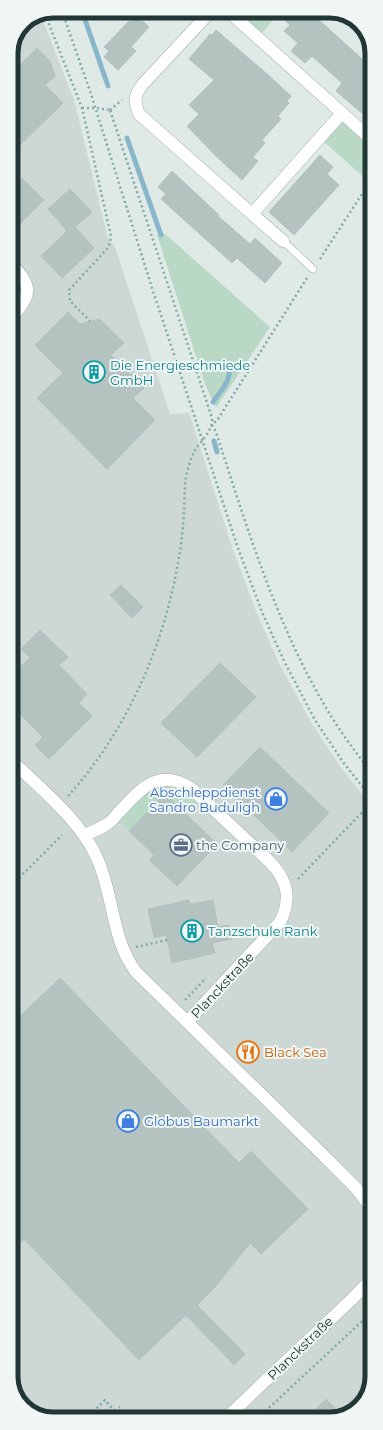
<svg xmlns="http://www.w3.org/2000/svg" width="383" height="1430" font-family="Montserrat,sans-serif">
<rect width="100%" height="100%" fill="#dfe9e6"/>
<path fill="#cdd8d5" d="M 41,16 L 74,100 L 108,238 L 115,247 L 170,414 L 189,413 L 233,550 L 257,614 L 279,663 L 311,722 L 339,765 L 372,807 L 372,1378 L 363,1403 L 339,1418 L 47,1419 L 25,1408 L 12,1386 L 11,52 L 23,23 Z"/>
<path fill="#b9d9c6" d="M 238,11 L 281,11 L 262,33 Z
M 342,118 L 371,143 L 371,171 L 366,179 L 322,140 Z
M 164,233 L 270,327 L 216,408 L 205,384 L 157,235 Z
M 161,787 C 177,786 186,792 197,803 L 186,814 L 165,794 L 129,831 L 119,822 L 146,793 L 151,790 Z"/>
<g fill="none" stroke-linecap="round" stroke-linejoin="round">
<path stroke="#8ab6cb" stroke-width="5" d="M 82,11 L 108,86
M 127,138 L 161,235
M 213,402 C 223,388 230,382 230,365
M 214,441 L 217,452"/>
</g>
<path fill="#b4c3bf" stroke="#b2c2be" d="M 275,11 L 309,11 L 371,67 L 371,121 L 336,91 L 342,83 L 312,56 L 305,63 L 291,51 L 298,43 L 284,31 L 290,25 Z
M 137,16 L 149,27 L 131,47 L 136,51 L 118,70 L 104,57 L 109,51 L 104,47 L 129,21 L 131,22 Z
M 216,30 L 267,74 L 291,96 L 287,101 L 289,103 L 278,116 L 281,119 L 262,140 L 265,143 L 253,157 L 258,161 L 242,180 L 217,157 L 187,126 L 199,114 L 189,105 L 214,80 L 189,59 L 210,34 L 212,35 Z
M 37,48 L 50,61 L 55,76 L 45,85 L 63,103 L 11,154 L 11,74 Z
M 320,155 L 333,167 L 327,174 L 339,185 L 294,235 L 269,212 Z
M 172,171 L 219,215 L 218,216 L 250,244 L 255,238 L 282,263 L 265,283 L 237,258 L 232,263 L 161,199 L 166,194 L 158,187 Z
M 22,178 L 44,200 L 18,226 L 11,220 L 11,189 Z
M 70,189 L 92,212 L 75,227 L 94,248 L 62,278 L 41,256 L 67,231 L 48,209 Z
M 68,312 L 80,324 L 100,319 L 124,343 L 111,355 L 144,388 L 133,398 L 155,420 L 107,469 L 37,398 L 63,373 L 35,345 Z
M 121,585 L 143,607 L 132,618 L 110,595 Z
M 40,630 L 68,657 L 59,665 L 87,694 L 79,703 L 92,716 L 49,759 L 35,745 L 43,737 L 11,705 L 11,675 L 30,658 L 21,649 Z
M 220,663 L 256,697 L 197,757 L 161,723 Z
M 260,747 L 329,813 L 292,852 L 223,785 Z
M 165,794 L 217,844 L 177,886 L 149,860 L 154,855 L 129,831 Z
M 189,900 L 190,904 L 213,900 L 218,927 L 229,925 L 232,939 L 212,943 L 215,953 L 172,963 L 166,935 L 154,938 L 148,909 Z
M 60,978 L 239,1163 L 251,1151 L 308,1209 L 261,1254 L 250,1243 L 215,1287 L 197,1305 L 245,1354 L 234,1365 L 186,1315 L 139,1360 L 24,1239 L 12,1251 L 12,1024 Z
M 326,1399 L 343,1416 L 339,1418 L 307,1418 Z"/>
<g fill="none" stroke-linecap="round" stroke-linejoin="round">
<g stroke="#a2b0ad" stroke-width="8">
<path id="lane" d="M 283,241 L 313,269"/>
</g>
<g stroke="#a2b0ad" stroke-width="13">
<path id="street" d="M 211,11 L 142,85 C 134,97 134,100 139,114 L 252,214 L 342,113
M 228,11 L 371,139
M 252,214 L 283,241
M 11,264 C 33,285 32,296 11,318
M 11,760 C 41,789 80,820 97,858 C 114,895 111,939 136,972 L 316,1148 L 356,1188 L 372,1209
M 84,835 C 92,832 100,829 107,824 C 111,822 115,817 118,813 C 140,790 158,766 192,789 L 269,861 C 288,880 292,899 280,922 L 187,1022
M 226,1418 L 351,1300 L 363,1288 L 372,1277"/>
</g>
<path stroke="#81aaa4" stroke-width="2.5" stroke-dasharray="2 3" stroke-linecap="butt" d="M 62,11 L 91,94 L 152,288 L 238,548 L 262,612 L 284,661 L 315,720 L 343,762 L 372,799
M 45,14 L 82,108 L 111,236 L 110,243 L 107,249 L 69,290 L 70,301 L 90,321
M 82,108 L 95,108 L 110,110
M 110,110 L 122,100
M 320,259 L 371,180
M 307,278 L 218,419 L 212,425 L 216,432 C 247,527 276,625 328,711 C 341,733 356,753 372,773
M 68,796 C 128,730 165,643 179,557 C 182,542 183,526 184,511 C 185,498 184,485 187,472 C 189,465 191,458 194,452 C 200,441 213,432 212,418 L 110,110
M 298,879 L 372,802
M 12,885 L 62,835
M 136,947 L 167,940
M 185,1000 L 206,978
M 115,1411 L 120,1407
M 258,1418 L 372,1312
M 86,1419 L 105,1400 L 122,1419"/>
<use href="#lane" stroke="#fff" stroke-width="7"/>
<use href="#street" stroke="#fff" stroke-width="12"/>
</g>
<defs>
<g id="building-ring" transform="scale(1.15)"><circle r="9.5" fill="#eff6f3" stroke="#0f9aa8" stroke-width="1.5"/><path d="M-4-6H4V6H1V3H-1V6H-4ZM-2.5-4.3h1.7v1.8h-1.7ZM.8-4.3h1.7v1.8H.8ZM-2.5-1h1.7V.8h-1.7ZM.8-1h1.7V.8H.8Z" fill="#0f9aa8"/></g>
<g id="shop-ring" transform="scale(1.15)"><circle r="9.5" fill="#eff6f3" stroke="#3f7fe0" stroke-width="1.5"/><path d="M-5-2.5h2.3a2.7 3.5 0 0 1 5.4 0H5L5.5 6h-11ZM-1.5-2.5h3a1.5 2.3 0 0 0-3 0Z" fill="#3f7fe0"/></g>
<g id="office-ring" transform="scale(1.15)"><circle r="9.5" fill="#eff6f3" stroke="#5c6f8a" stroke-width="1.5"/><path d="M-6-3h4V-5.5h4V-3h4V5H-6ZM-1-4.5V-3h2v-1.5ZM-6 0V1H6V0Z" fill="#5c6f8a"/></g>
<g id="restaurant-ring" transform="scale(1.15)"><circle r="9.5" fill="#eff6f3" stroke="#e8710a" stroke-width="1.5"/><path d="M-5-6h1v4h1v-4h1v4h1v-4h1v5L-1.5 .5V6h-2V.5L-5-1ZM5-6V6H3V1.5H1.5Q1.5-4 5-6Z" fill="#e8710a"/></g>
</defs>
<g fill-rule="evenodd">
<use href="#building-ring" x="94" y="372"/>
<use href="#shop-ring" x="276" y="799"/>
<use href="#office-ring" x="181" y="845"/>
<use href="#building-ring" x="192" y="931"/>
<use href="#restaurant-ring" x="248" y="1052"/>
<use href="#shop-ring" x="128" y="1121"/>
</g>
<g text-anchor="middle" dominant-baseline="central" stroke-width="4" stroke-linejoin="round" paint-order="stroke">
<g font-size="13" fill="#0d838f" stroke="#eff6f3" text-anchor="start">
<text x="110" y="365">Die Energieschmiede<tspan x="110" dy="15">GmbH</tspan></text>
<text x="208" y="931">Tanzschule Rank</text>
</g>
<g font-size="13" fill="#366cbe" stroke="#eff6f3" text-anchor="end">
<text x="260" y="792">Abschleppdienst<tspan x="260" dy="15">Sandro Buduligh</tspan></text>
<text x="144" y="1121" text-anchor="start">Globus Baumarkt</text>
</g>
<g font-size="13" fill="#4e5e75" stroke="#eff6f3" text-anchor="start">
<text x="196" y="845">the Company</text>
</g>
<g font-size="13" fill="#213735" stroke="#eff6f3">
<text transform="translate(222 985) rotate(-47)">Planckstraße</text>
<text transform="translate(300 1348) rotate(-44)">Planckstraße</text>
</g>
<g font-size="13" fill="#c56008" stroke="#eff6f3" text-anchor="start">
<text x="264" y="1052">Black Sea</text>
</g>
</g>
<path d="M0 0H383V1430H0ZM53 18H330A35 35 0 0 1 365 53V1377A35 35 0 0 1 330 1412H53A35 35 0 0 1 18 1377V53A35 35 0 0 1 53 18Z" fill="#eff6f3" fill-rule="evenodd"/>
<path fill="none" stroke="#213735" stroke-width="5" d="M53 18H330A35 35 0 0 1 365 53V1377A35 35 0 0 1 330 1412H53A35 35 0 0 1 18 1377V53A35 35 0 0 1 53 18Z"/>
</svg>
